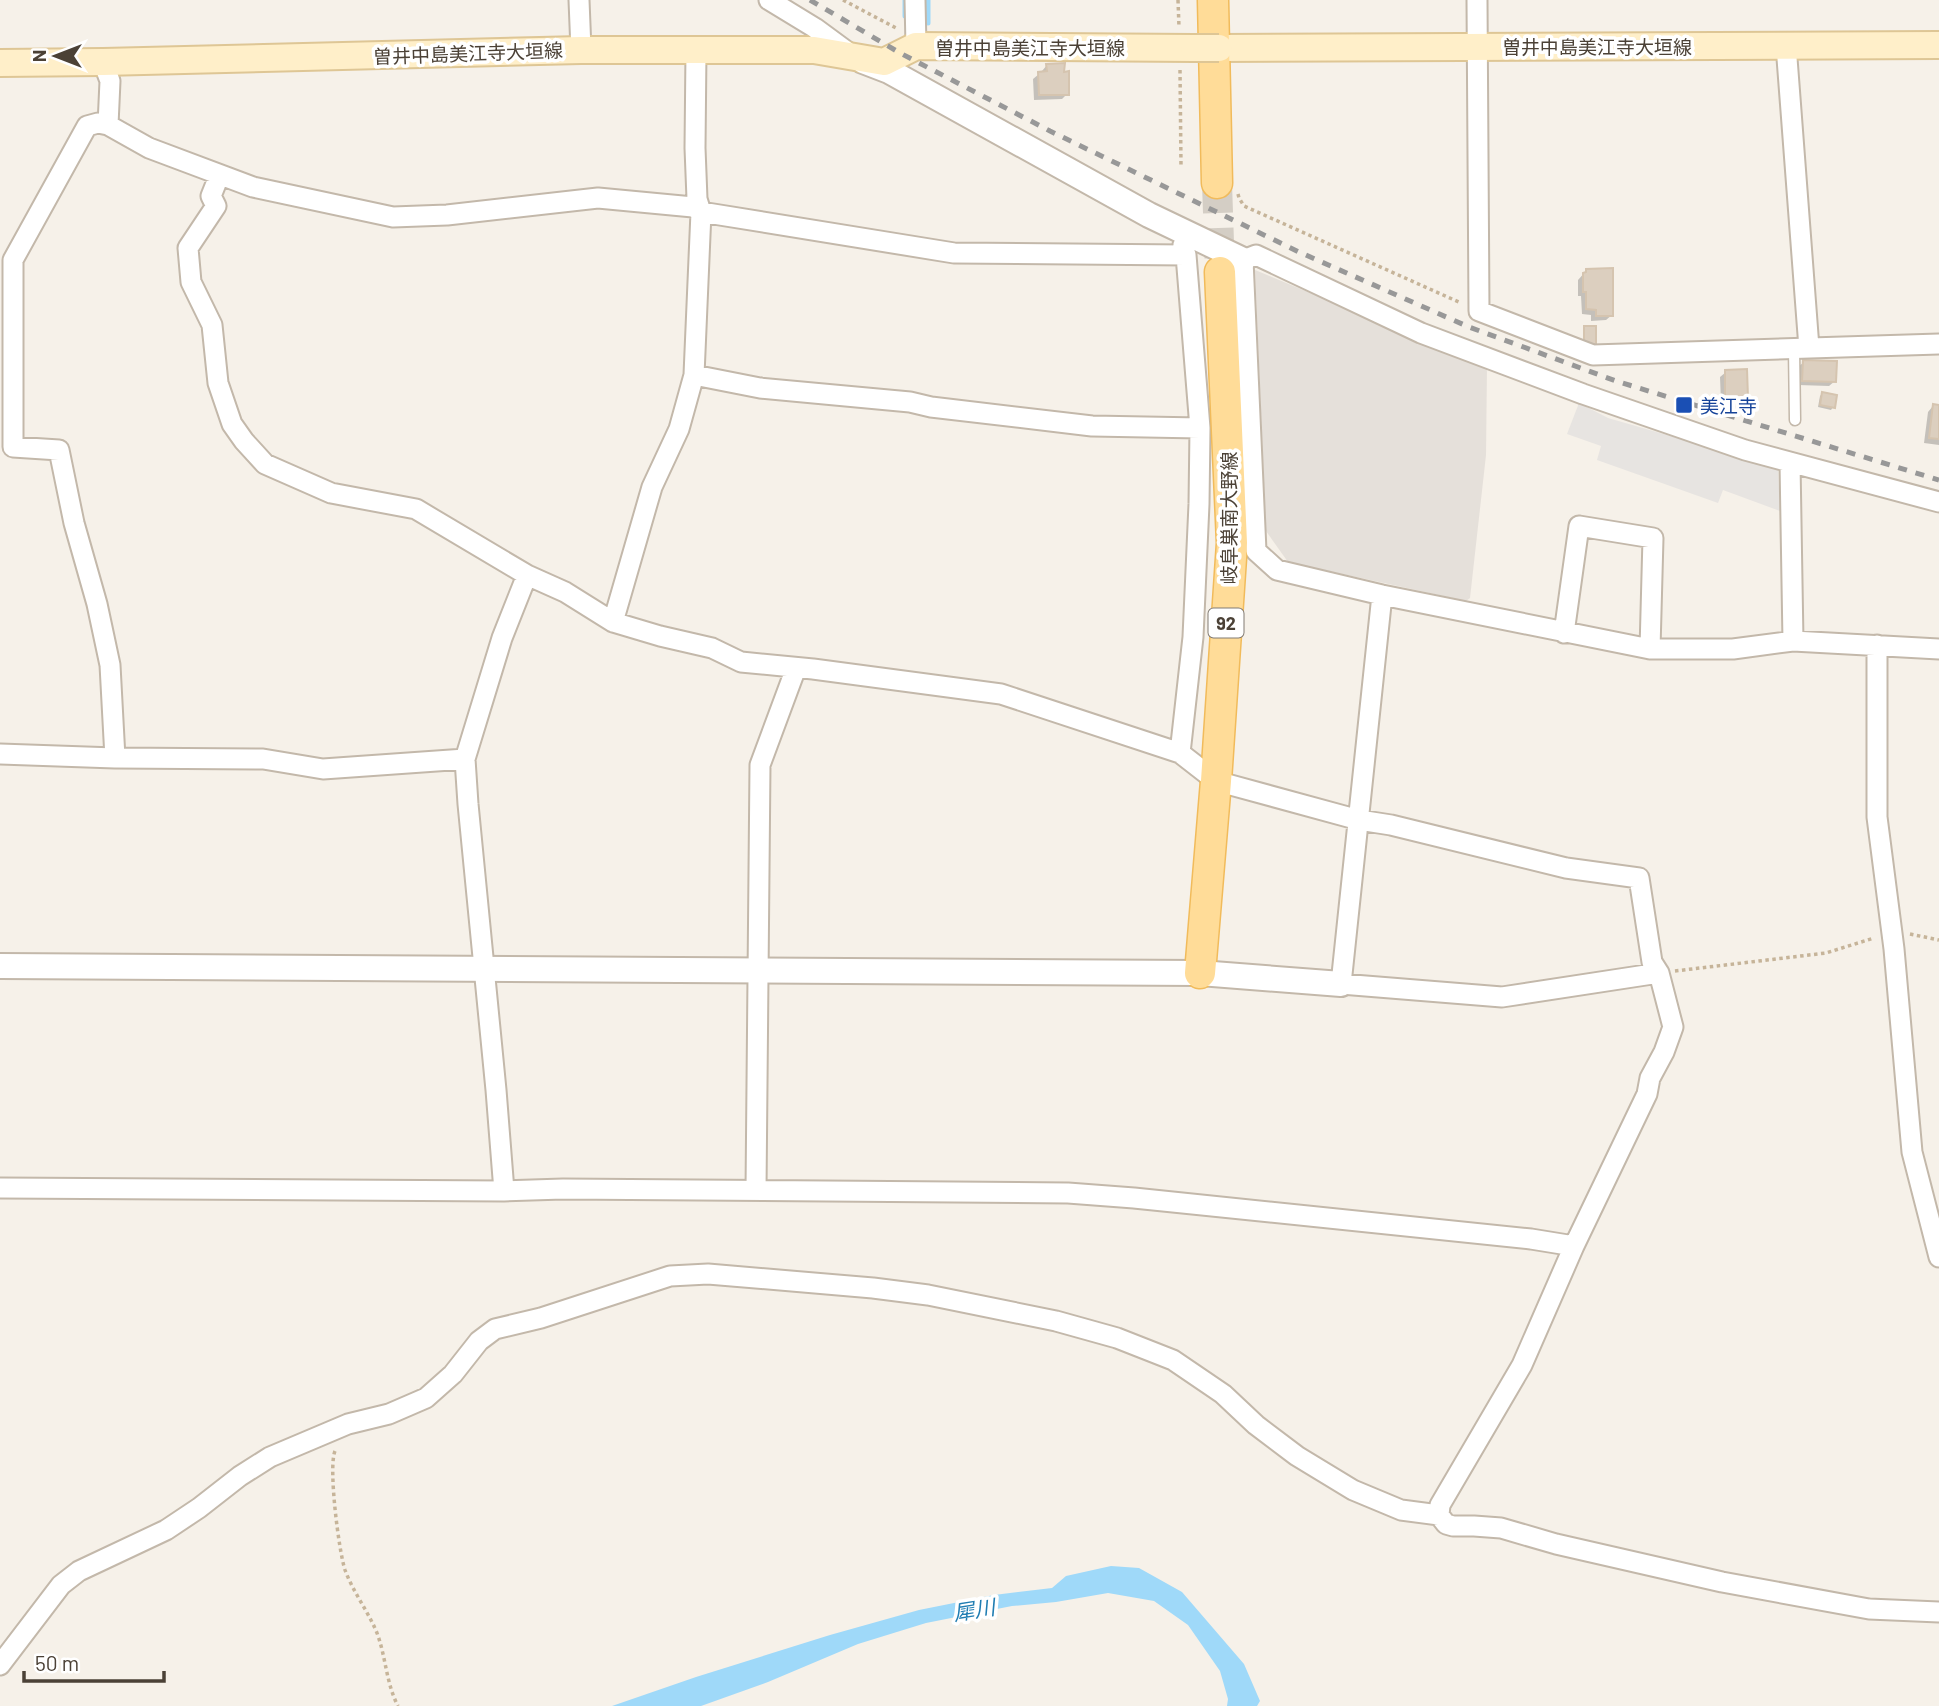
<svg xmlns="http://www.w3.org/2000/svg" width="1939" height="1706" font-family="Barlow,'Noto Sans JP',sans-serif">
<rect width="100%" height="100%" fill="#f6f1e9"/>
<path fill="#e5e0da" d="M 1255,270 L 1487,366 L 1486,455 L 1470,598 L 1466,601 L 1288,562 L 1266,531 Z"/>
<path fill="#e7e4e1" d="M 1579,403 L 1608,418 L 1778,467 L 1780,511 L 1723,490 L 1718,503 L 1597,460 L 1601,446 L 1567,434 Z"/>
<path fill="#9fd9f9" d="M 1111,1566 L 1139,1568 L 1182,1592 L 1244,1664 L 1260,1701 L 1257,1706 L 1227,1706 L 1228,1699 L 1220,1671 L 1188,1625 L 1154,1601 L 1108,1593 L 1056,1602 L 1012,1606 L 926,1623 L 858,1644 L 768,1682 L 701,1706 L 612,1706 L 696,1677 L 830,1635 L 919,1610 L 994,1595 L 1052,1588 L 1066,1576 Z"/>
<path fill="#0003" d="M 1047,65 L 1067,94 L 1062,99 L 1034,100 L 1033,79 L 1039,74 L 1042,73 L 1042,71 Z
M 1586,271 L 1612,315 L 1606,320 L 1591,321 L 1591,315 L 1582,314 L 1581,296 L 1578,296 L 1578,280 Z
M 1804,362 L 1835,381 L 1829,386 L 1798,385 L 1798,367 Z
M 1726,372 L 1746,397 L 1741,402 L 1721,403 L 1720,377 Z
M 1822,394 L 1833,407 L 1831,410 L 1818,407 L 1820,396 Z
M 1933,406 L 1939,407 L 1939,445 L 1924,443 L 1928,412 Z"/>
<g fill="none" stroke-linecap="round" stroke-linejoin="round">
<path stroke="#9fd9f9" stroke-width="5" d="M 905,0 L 905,16
M 928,0 L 928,23"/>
</g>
<path fill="#dccfbf" stroke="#d5c4af" stroke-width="2" d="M 1065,63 L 1064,72 L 1069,71 L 1069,95 L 1039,95 L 1038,72 L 1047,71 L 1046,64 Z
M 1613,268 L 1613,316 L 1596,316 L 1596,310 L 1586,309 L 1586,292 L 1583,292 L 1583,273 L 1586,272 L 1586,269 Z
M 1584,326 L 1596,326 L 1596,344 L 1584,344 Z
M 1803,360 L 1837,361 L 1836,382 L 1802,381 Z
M 1747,369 L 1748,398 L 1725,398 L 1725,370 Z
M 1822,392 L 1837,395 L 1835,408 L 1820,405 Z
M 1933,404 L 1939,405 L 1939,439 L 1929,438 Z"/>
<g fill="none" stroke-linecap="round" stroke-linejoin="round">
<path stroke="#d4cec5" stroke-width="30" stroke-dasharray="30 15" stroke-linecap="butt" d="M 1217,183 L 1220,272"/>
<g stroke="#c3b8aa" stroke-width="13">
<path id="service" d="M 1794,349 L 1795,420"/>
</g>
<g stroke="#c3b8aa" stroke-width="23">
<path id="minor" d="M 579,0 L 581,50
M 769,0 L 815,28 L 853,56
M 915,0 L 916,46
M 1477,0 L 1479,311 L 1593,355 L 1939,344
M 1786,45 L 1809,348
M 103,62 L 110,81 L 108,125
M 219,176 L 211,196 L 216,206 L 188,248 L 191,282 L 212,325 L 218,383 L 232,424 L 244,441 L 265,464 L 331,493 L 416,509 L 527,575 L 565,592 L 613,622 L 660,636 L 712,648 L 741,662 L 813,669 L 1001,694 L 1180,753 L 1216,781 L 1359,820 L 1391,825 L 1566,868 L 1639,878 L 1652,962 L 1659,973 L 1673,1027 L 1664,1052 L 1650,1078 L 1647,1094 L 1574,1246 L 1522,1365 L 1440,1505 L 1439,1515 L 1446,1524 L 1453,1526 L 1474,1526 L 1501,1528 L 1556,1544 L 1722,1582 L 1869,1609 L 1939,1612
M 694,375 L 760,388 L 910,402 L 931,407 L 1092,426 L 1200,428
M 1790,463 L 1793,641
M 1939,502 L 1745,450 L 1583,394 L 1421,333 L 1256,255 L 1243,260 L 1256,551 L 1277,570 L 1382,595 L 1650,649 L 1733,649 L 1793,641 L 1939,649
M 1382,595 L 1341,984 L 1502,997 L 1659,973
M 613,622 L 652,487 L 679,429 L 694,375 L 701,212 L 697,199 L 695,148 L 696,51
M 1564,633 L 1579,526 L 1653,538 L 1650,649
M 1877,645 L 1877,817 L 1894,949 L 1912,1152 L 1939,1257
M 1180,753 L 1193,637 L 1199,504 L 1200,428 L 1186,255 L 1183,245
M 0,754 L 115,758 L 263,759 L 323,769 L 465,759
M 115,758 L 110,665 L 97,604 L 74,523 L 59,450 L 13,447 L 13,260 L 87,126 L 98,123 L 108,125 L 149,148 L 253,187 L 393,217 L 447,215 L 598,198 L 693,207 L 701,212 L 954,253 L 1186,255
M 0,1188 L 504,1191 L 563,1189 L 1068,1193 L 1134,1198 L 1531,1239 L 1574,1246
M 756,1190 L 760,765 L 796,668
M 504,1191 L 496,1090 L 468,804 L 465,759 L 502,638 L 527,575
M 0,1665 L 61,1585 L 79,1571 L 166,1530 L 199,1508 L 240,1476 L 270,1457 L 348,1424 L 389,1414 L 426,1398 L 453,1374 L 479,1341 L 495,1329 L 541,1318 L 670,1276 L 708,1274 L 873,1288 L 928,1295 L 1056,1321 L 1117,1338 L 1173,1360 L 1223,1394 L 1256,1425 L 1297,1456 L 1353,1490 L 1401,1510 L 1439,1515"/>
</g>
<g stroke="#c3b8aa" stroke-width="28">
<path id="tertiary" d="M 863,61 L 889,71 L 1149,215 L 1243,260
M 0,966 L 1200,973 L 1341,984"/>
</g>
<g stroke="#dec695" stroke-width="30">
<path id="secondary" d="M 1219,48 L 1939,45
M 0,63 L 103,62 L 581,50 L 814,50 L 884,62 L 916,46 L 1194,48"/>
</g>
<g stroke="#f1bb5b" stroke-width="33">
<path id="primary" d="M 1213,0 L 1217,183
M 1200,973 L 1216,781 L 1232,543 L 1220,272"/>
</g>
<path stroke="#c6b499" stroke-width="3.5" stroke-dasharray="3.5 3.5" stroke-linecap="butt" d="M 843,0 L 896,28
M 1178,0 L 1179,27
M 1180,70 L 1181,166
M 1238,194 L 1239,198 L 1244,206 L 1461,303
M 1910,934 L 1939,940
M 1675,971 L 1826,953 L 1874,938
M 335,1451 C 328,1467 339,1552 345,1570 C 353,1592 368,1611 377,1633 C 386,1657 386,1683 398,1706"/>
<use href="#service" stroke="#fff" stroke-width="10"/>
<use href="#minor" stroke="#fff" stroke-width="19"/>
<use href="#tertiary" stroke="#fff" stroke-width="24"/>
<use href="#secondary" stroke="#ffefc9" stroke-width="26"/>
<use href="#primary" stroke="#ffdc98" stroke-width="30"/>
<path stroke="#989898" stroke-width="5" stroke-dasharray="9 9" stroke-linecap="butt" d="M 810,0 L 900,53 L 1050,131 L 1299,252 L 1469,327 L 1616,381 L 1939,480"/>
<g stroke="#dec695" stroke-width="30" stroke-linecap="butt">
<path id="secondary-bridge" d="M 1194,48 L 1219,48"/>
</g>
<use href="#secondary-bridge" stroke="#ffefc9" stroke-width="26"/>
</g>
<rect fill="#1a4fb4" stroke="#fff" stroke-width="2.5" x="1675" y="396" width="18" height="18" rx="3.5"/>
<g text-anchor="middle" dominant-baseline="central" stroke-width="7" stroke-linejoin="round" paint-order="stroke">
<rect fill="#fff" stroke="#817a72" stroke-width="2" x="1208.5" y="608.5" width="35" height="29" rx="5"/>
<g font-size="18" font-weight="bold" fill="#4b4136">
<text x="1226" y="623">92</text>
</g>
<g font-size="19" fill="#4b4136" stroke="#fff">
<text x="1597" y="46">曽井中島美江寺大垣線</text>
<text x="1030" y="47">曽井中島美江寺大垣線</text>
<text transform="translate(468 53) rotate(-2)">曽井中島美江寺大垣線</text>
<text transform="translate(1228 518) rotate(-90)">岐阜巣南大野線</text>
</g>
<g font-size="19" fill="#164399" stroke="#fff" text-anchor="start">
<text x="1700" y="405">美江寺</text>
</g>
<g font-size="21" font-style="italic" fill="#207db2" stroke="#fff">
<text transform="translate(974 1609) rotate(-9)">犀川</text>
</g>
</g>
<g transform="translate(56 56) rotate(270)" stroke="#ffffff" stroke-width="5" paint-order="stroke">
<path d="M0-5L12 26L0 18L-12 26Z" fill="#4b4136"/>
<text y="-10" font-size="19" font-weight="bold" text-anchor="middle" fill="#4b4136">N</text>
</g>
<path d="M24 1671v10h140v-10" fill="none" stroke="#4b4136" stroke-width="3.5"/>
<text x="35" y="1671" font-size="21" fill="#4b4136" stroke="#ffffff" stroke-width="5" paint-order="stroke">50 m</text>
</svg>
